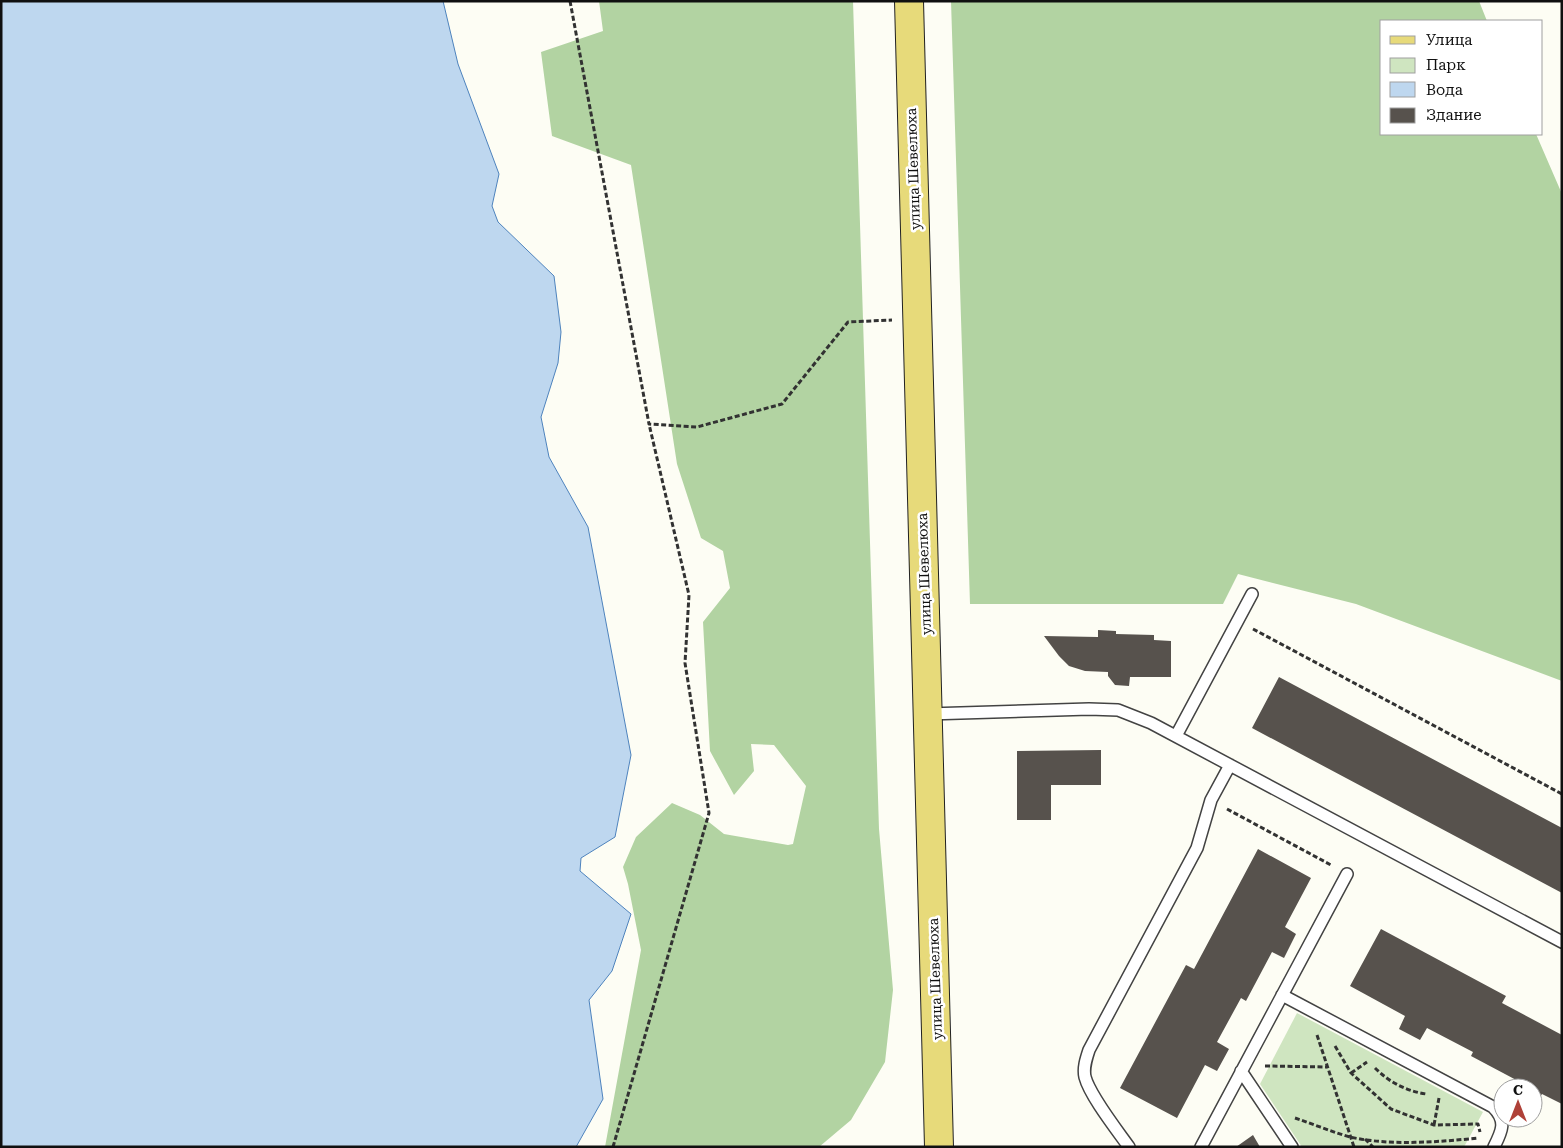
<svg xmlns="http://www.w3.org/2000/svg" width="1563" height="1148" font-family="'Roboto Serif',serif">
<rect width="100%" height="100%" fill="#fdfdf4"/>
<path fill="#cfe5c0" d="M 1297,1013 L 1483,1112 L 1464,1147 L 1302,1147 L 1260,1084 Z"/>
<path fill="#b2d3a2" d="M 599,1 L 853,1 L 879,829 L 893,990 L 885,1062 L 851,1120 L 819,1147 L 605,1147 L 641,950 L 628,884 L 623,867 L 636,837 L 672,803 L 700,815 L 724,834 L 788,845 L 793,844 L 806,786 L 774,745 L 751,744 L 754,771 L 734,795 L 710,751 L 703,622 L 730,588 L 723,551 L 701,538 L 677,464 L 631,165 L 552,136 L 541,52 L 603,31 Z
M 951,1 L 1479,1 L 1487,21 L 1382,21 L 1382,134 L 1536,134 L 1562,194 L 1562,681 L 1356,604 L 1238,574 L 1223,604 L 970,604 Z"/>
<path fill="#bed7ef" stroke="#4e83bd" d="M 1,1 L 443,1 L 458,64 L 499,174 L 492,206 L 498,222 L 554,276 L 561,332 L 558,363 L 541,417 L 549,457 L 588,527 L 631,755 L 615,837 L 581,858 L 580,871 L 631,914 L 612,971 L 589,1000 L 603,1099 L 576,1147 L 1,1147 Z"/>
<path fill="#57524d" d="M 1098,630 L 1116,631 L 1116,634 L 1154,635 L 1154,640 L 1171,641 L 1171,677 L 1130,677 L 1129,686 L 1115,685 L 1108,676 L 1108,672 L 1085,671 L 1069,666 L 1059,656 L 1044,636 L 1098,637 Z
M 1279,677 L 1562,828 L 1562,893 L 1252,728 Z
M 1101,750 L 1101,785 L 1051,785 L 1051,820 L 1017,820 L 1017,751 Z
M 1258,849 L 1311,878 L 1285,927 L 1296,934 L 1284,958 L 1272,952 L 1246,1001 L 1241,998 L 1217,1042 L 1229,1049 L 1217,1071 L 1205,1065 L 1177,1118 L 1120,1088 L 1186,965 L 1194,969 Z
M 1381,929 L 1506,996 L 1502,1003 L 1562,1035 L 1562,1104 L 1542,1094 L 1535,1105 L 1533,1104 L 1533,1088 L 1516,1088 L 1520,1082 L 1471,1056 L 1473,1052 L 1427,1028 L 1420,1040 L 1399,1029 L 1405,1016 L 1350,986 Z
M 1253,1135 L 1260,1147 L 1236,1147 Z"/>
<g fill="none" stroke-linecap="round" stroke-linejoin="round">
<g stroke="#434343" stroke-width="14">
<path id="lane" d="M 928,714 L 1089,709 L 1118,710 L 1151,723 L 1562,942
M 1176,736 L 1252,594
M 1282,995 L 1493,1107 C 1507,1121 1502,1131 1494,1147
M 1241,1071 L 1292,1147
M 1129,1147 C 1117,1130 1090,1096 1085,1077 C 1083,1068 1086,1059 1089,1050 L 1197,848 L 1211,800 L 1230,765
M 1201,1147 L 1347,874"/>
</g>
<g stroke="#212121" stroke-width="30">
<path id="primary" d="M 909,1 L 939,1147"/>
</g>
<path stroke="#323232" stroke-width="3" stroke-dasharray="5 2.5" stroke-linecap="butt" d="M 570,1 L 649,424 L 697,427 L 782,404 L 848,322 L 892,320
M 1253,629 L 1562,794
M 1227,809 L 1331,865
M 1317,1035 L 1354,1147
M 1335,1046 L 1351,1073 L 1391,1109 L 1434,1125 L 1478,1124 L 1480,1132
M 1265,1066 L 1328,1067
M 1375,1068 C 1389,1082 1406,1091 1426,1094
M 1351,1073 L 1367,1062
M 1295,1118 C 1313,1124 1332,1132 1350,1137 C 1389,1146 1439,1142 1478,1138
M 1434,1125 L 1439,1098
M 1365,1139 L 1373,1147
M 613,1147 L 709,813 L 685,663 L 689,595 L 649,424"/>
<use href="#lane" stroke="#fff" stroke-width="11"/>
<use href="#primary" stroke="#e7da7a" stroke-width="28"/>
</g>
<g text-anchor="middle" dominant-baseline="central" stroke-width="5" stroke-linejoin="round" paint-order="stroke">
<g font-size="14" fill="#101010" stroke="#fff">
<text transform="translate(913 169) rotate(-92)">улица Шевелюха</text>
<text transform="translate(924 574) rotate(-92)">улица Шевелюха</text>
<text transform="translate(935 979) rotate(-92)">улица Шевелюха</text>
</g>
</g>
<rect width="1563" height="1148" fill="none" stroke="#101010" stroke-width="5"/>
<rect x="1380" y="20" width="162" height="115" fill="#ffffff" stroke="#9f9f9f"/>
<rect x="1390" y="36" width="25" height="8" fill="#e7da7a" stroke="#9f9f9f"/>
<text x="1426" y="45" font-size="15" fill="#101010">Улица</text>
<rect x="1390" y="58" width="25" height="15" fill="#cfe5c0" stroke="#9f9f9f"/>
<text x="1426" y="70" font-size="15" fill="#101010">Парк</text>
<rect x="1390" y="82" width="25" height="15" fill="#bed7ef" stroke="#9f9f9f"/>
<text x="1426" y="95" font-size="15" fill="#101010">Вода</text>
<rect x="1390" y="108" width="25" height="15" fill="#57524d" stroke="#9f9f9f"/>
<text x="1426" y="120" font-size="15" fill="#101010">Здание</text>
<g transform="translate(1518 1103)"><circle r="24" fill="#ffffff" stroke="#9f9f9f"/>
<path d="M0-4L9 19L0 12L-9 19Z" fill="#af4138"/>
<text y="-8" font-size="14" font-weight="bold" text-anchor="middle" fill="#101010">С</text>
</g>
</svg>
